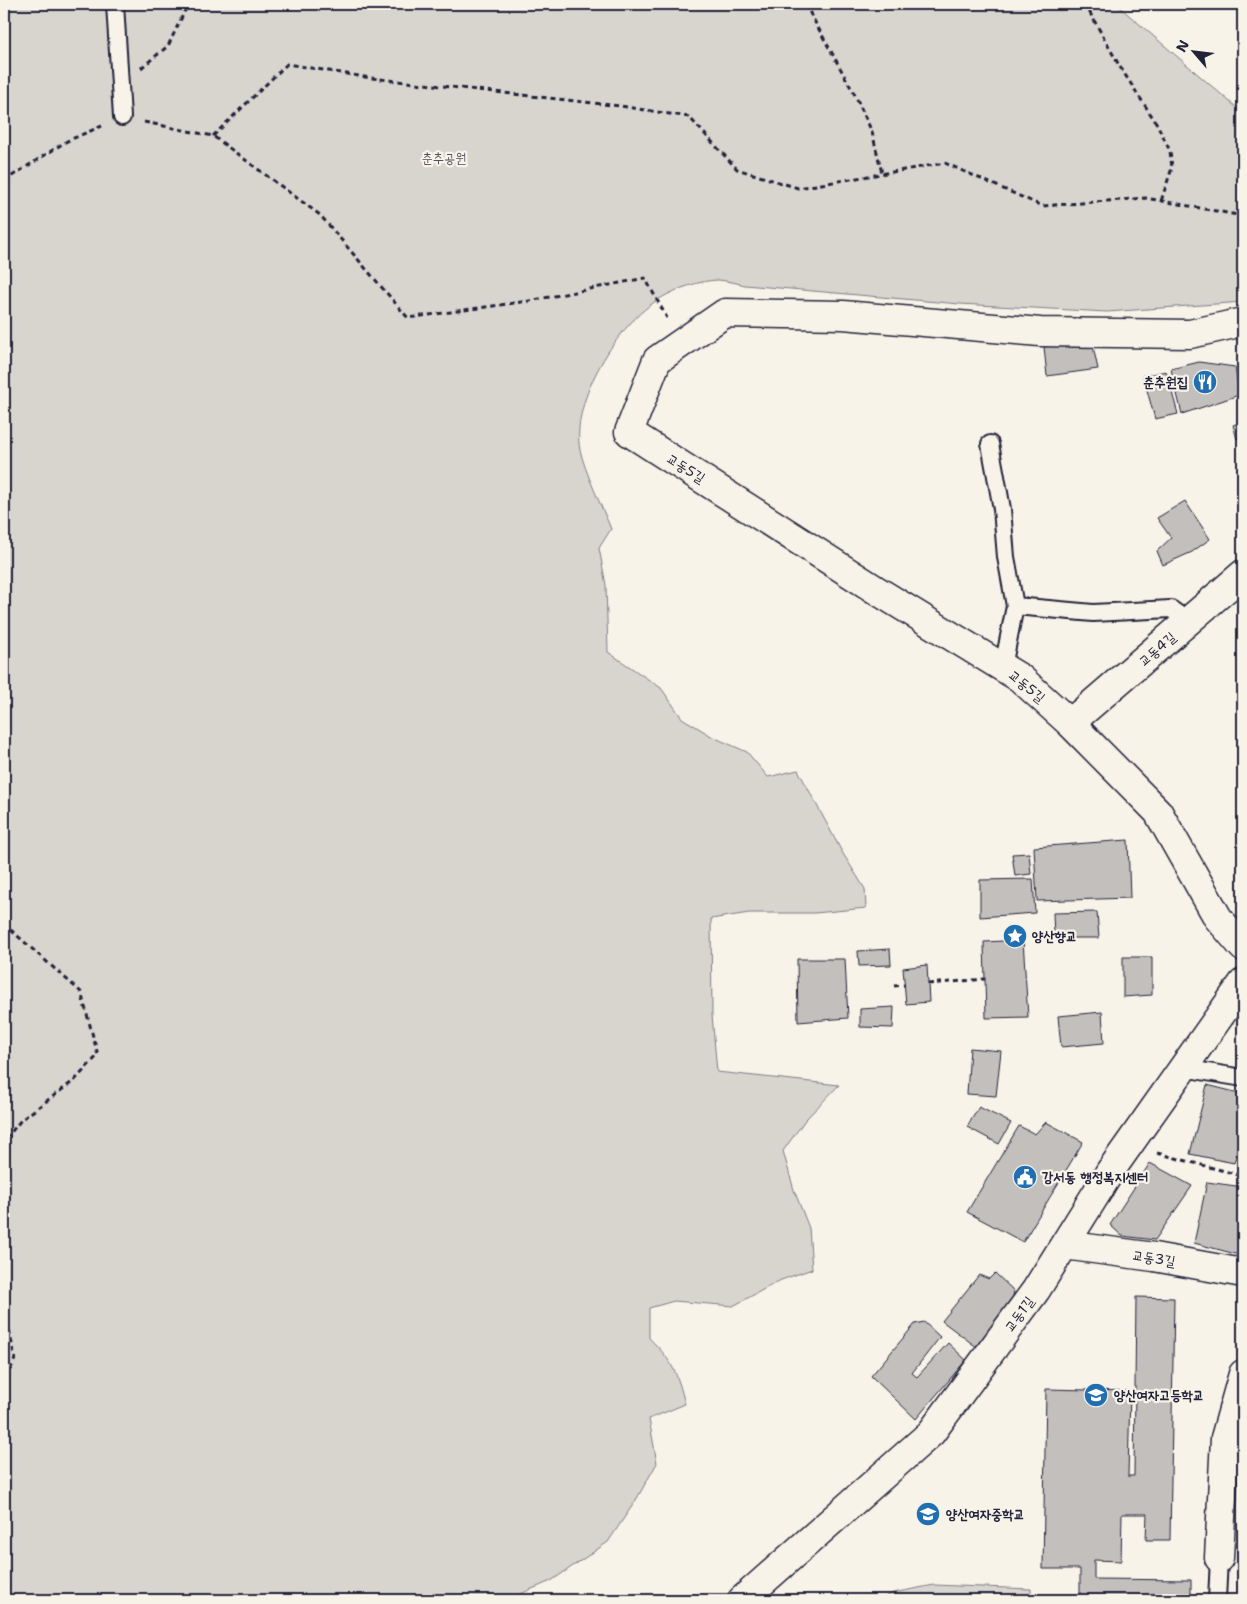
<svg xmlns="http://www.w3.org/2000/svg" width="1247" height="1604" font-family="'Shantell Sans','Poor Story',sans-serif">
<rect width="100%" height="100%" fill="#f7f3e8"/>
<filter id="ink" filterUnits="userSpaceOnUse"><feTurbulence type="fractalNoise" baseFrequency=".02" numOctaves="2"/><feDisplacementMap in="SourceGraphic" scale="10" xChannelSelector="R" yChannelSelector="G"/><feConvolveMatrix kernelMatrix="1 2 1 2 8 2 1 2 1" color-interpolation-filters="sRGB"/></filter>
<g filter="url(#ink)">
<path fill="#d8d5cf" stroke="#7d7c85" d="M 4,4 L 1116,4 L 1243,113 L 1243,302 L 1107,312 L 960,304 L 745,285 C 737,283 728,281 719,280 C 701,280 676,289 661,298 C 618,322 570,401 580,450 C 585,472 602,507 611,529 L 599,548 L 606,585 L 608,652 L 661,688 L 682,718 L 713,737 L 747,752 L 768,777 L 798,770 L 842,852 L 865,889 L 866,908 L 815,913 L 749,913 L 711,919 L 712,1015 L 717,1072 L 839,1085 L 805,1120 L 783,1151 L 794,1190 L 809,1228 L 812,1269 L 781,1280 L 733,1306 L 674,1301 L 649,1308 L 649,1338 C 673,1361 677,1373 685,1404 L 649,1419 L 657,1463 L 636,1500 L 608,1542 L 551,1581 L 506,1600 L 4,1600 Z
M 934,1585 L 1031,1589 L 1031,1600 L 879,1600 L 893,1593 Z"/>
<path fill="#c2bfbd" stroke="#22223b" d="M 1092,342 L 1098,369 L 1047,376 L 1044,347 Z
M 1199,362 L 1235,367 L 1239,395 L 1182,414 L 1171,369 Z
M 1166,371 L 1178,414 L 1155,419 L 1143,376 Z
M 1243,422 L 1243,436 L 1237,439 L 1233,425 Z
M 1185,501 L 1210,539 L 1192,552 L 1163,565 L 1157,551 L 1171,538 L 1157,518 Z
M 1128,840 L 1130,898 L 1037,901 L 1034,847 Z
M 1029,853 L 1031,874 L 1015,876 L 1012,854 Z
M 1033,879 L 1035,913 L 980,917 L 980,880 Z
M 1097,912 L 1099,938 L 1054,938 L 1053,913 Z
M 1023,940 L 1028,1017 L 986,1018 L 984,942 Z
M 890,949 L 891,965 L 859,966 L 858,951 Z
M 1123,957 L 1152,957 L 1152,995 L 1123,997 Z
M 797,959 L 845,959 L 848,1018 L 798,1022 Z
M 927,965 L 929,1002 L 906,1004 L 903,968 Z
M 894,1007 L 893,1028 L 860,1027 L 860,1009 Z
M 1102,1012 L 1104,1043 L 1061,1047 L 1058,1016 Z
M 970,1048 L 1001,1051 L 996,1096 L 967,1094 Z
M 1207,1085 L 1243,1094 L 1243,1153 L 1237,1152 L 1234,1163 L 1190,1154 Z
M 979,1107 L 1011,1123 L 999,1144 L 967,1127 Z
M 1046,1122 L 1083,1142 L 1023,1242 L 967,1212 L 1019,1126 L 1035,1134 Z
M 1150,1163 L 1192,1186 L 1155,1240 L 1122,1236 L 1110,1225 Z
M 1207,1182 L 1243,1187 L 1243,1256 L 1194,1243 Z
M 995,1273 L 1014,1291 L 1012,1302 L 978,1348 L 942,1321 L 979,1275 L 989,1279 Z
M 1136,1297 L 1174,1298 L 1170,1540 L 1146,1540 L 1147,1514 L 1122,1514 L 1121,1561 L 1094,1560 L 1094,1579 L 1191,1580 L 1191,1600 L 1080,1600 L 1080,1569 L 1043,1569 L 1046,1389 L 1130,1391 L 1128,1476 L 1134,1476 Z
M 924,1322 L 940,1337 L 912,1373 L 917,1377 L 948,1343 L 966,1360 L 916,1419 L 871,1376 L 915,1324 Z"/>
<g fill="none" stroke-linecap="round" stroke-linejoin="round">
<g stroke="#22223b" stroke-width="20">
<path id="service" d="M 115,4 L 122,117
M 990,444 L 1002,509 L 1006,557 L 1015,606 L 1003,667
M 1015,606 L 1093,613 L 1171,609 L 1189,622
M 1183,1068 L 1243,1078
M 1217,1600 L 1219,1558"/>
</g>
<g stroke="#22223b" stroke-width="31">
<path id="minor" d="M 1243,322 L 1190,334 L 1040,332 L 843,315 L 725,313 L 657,360 L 629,432 L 876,590 L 1020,678 L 1070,723 L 1158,812 L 1218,918 L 1243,947
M 1070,723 L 1243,574
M 1064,1245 L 1154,1257 L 1243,1273
M 1243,1374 L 1225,1438 L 1243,1457
M 1219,1558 L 1225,1438
M 742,1600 L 931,1433 L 1036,1290 L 1111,1170 L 1243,983"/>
</g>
<path stroke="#22223b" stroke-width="3" stroke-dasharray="5 4" stroke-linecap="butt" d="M 805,4 L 855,95 L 872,132 L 882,173
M 1085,4 L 1120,67 L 1157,124 L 1170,151 L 1172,168 L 1161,201
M 141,68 L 168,46 L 188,4
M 144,122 L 213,136 L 320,215 L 408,318 L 529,301 L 645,278 L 667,318
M 213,136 L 287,64 L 371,78 L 620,106 L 689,117 L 737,169 L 798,188 L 945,163 L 1042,206 L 1146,198 L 1243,216
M 4,181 L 67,141 L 102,126
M 4,924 L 81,992 L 98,1055 L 75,1080 L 21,1120 L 4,1141
M 928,984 L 985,979
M 894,986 L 905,985
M 1157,1153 L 1243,1176
M 4,1304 L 15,1359 L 4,1384"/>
<use href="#service" stroke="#f7f3e8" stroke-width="16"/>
<use href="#minor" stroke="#f7f3e8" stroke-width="28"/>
</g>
</g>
<defs>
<g id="restaurant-disc" transform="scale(1.25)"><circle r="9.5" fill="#1f6fb2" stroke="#f7f3e8"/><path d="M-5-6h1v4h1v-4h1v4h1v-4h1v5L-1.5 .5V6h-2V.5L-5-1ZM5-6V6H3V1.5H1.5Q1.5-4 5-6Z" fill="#fff"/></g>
<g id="sight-disc" transform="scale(1.25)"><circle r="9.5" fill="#1f6fb2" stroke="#f7f3e8"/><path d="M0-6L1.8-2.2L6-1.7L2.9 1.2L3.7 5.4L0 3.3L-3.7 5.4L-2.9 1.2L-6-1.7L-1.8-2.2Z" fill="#fff"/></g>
<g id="civic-disc" transform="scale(1.25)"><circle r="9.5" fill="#1f6fb2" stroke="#f7f3e8"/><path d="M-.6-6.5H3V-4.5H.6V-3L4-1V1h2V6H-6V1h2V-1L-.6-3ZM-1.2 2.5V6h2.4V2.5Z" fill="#fff"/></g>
<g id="school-disc" transform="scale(1.25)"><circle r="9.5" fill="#1f6fb2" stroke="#f7f3e8"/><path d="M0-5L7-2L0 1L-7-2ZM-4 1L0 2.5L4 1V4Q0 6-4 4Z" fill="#fff"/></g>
</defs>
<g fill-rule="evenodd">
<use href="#restaurant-disc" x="1205" y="382"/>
<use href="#sight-disc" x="1015" y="936"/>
<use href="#civic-disc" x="1025" y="1177"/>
<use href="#school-disc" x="1096" y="1395"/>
<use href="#school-disc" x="928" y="1514"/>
</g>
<g text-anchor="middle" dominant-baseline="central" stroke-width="4.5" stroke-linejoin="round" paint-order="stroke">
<g font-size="14" fill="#504f60" stroke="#f7f3e8">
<text x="444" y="158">춘추공원</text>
</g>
<g font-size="14" font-weight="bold" fill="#22223b" stroke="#f7f3e8" text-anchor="start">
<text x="1188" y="382" text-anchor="end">춘추원집</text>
<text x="1032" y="936">양산향교</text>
<text x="1042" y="1177">강서동 행정복지센터</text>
<text x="1114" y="1395">양산여자고등학교</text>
<text x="946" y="1514">양산여자중학교</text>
</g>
<g font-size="14" fill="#22223b" stroke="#f7f3e8">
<text transform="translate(686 468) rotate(32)">교동5길</text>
<text transform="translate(1157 649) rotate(-41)">교동4길</text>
<text transform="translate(1027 686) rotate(39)">교동5길</text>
<text transform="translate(1154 1258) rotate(9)">교동3길</text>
<text transform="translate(1019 1314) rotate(-54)">교동1길</text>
</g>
</g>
<rect width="1247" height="1604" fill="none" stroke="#f7f3e8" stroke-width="20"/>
<rect x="10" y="10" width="1227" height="1584" fill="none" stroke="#22223b" stroke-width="2" filter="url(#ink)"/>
<g transform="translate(1194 52) rotate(298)" stroke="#f7f3e8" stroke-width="4" paint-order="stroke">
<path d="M0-4L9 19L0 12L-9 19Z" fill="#22223b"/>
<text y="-8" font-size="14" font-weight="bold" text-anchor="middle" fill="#22223b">N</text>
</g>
</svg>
